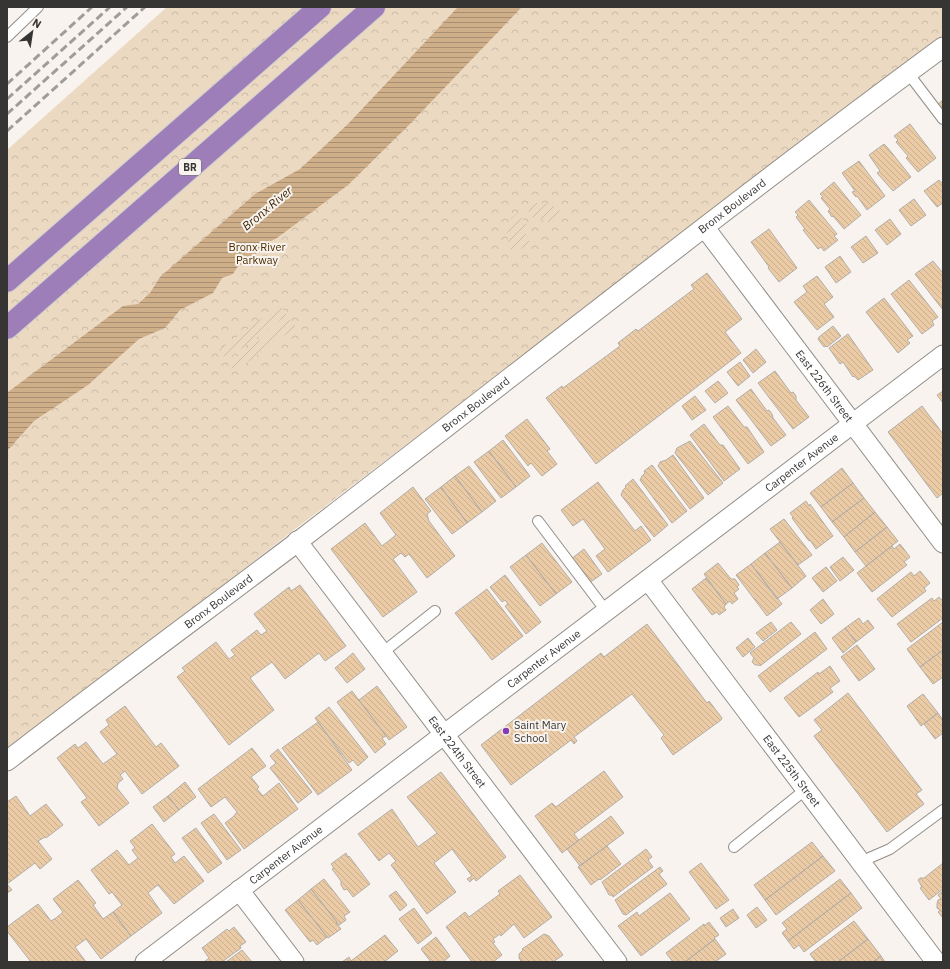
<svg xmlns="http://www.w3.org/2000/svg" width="950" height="969" font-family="'IBM Plex Sans',sans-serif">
<defs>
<pattern id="park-crowns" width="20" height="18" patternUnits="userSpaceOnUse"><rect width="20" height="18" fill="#ecd9c2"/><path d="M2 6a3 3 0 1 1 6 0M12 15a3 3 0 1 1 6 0" fill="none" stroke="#cbbba7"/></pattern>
<pattern id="garden-furrows" width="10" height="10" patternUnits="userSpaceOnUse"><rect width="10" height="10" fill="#ecd9c2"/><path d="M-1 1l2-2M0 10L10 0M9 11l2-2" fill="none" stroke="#cbbba7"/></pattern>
<pattern id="water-rules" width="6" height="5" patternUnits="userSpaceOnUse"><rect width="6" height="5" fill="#ceaf8a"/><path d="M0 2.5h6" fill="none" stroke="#a88f71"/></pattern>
<pattern id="building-back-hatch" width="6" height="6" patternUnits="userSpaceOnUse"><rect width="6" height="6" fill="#eacba5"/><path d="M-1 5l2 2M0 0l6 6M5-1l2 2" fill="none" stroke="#c9af8e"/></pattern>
</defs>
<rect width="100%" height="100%" fill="#f8f3ee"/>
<path fill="url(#park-crowns)" d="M 167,7 L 943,7 L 943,37 L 290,533 L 121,665 L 7,749 L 7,150 Z"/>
<path fill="url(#garden-furrows)" d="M 534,203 C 549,203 554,205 565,215 L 551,225 C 546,219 543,219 536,221 L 525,207 Z
M 518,212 L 528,226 L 525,232 L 530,243 L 513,254 C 507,245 505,230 511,219 C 513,217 516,214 518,212 Z
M 280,305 L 287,315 L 226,360 L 219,350 Z
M 290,319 L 296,327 L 234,372 L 228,363 Z"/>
<path fill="url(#water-rules)" d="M 458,7 L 522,7 L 408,126 L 348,185 L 277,238 L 261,246 L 252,260 L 238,266 L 233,274 L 222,278 L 213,293 L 180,310 L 165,328 L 139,339 L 88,385 L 34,421 L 7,451 L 8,392 L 123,306 L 138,304 L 150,293 L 160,277 L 255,194 L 300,169 L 348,124 Z"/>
<path fill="url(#building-back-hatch)" stroke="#b2aea9" d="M 943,100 L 943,112 L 938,104 Z
M 910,124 L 936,158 L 918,172 L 906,158 L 908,156 L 896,142 L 898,140 L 894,136 Z
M 884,144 L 888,148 L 911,177 L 893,191 L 877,173 L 880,171 L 869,155 Z
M 859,161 L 885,196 L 867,210 L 857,196 L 856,197 L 852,192 L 855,191 L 842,173 Z
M 939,180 L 943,184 L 943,203 L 937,207 L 924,191 Z
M 834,182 L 861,215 L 844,229 L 833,216 L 832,217 L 828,211 L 830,209 L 821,198 L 823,197 L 820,194 Z
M 914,199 L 926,215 L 911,226 L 899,210 Z
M 809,200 L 837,234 L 834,236 L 838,240 L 824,251 L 821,247 L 818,249 L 803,230 L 805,229 L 796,217 L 798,215 L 795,212 Z
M 890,219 L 901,234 L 887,245 L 875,230 Z
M 769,229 L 797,268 L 779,282 L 768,268 L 769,267 L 751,242 Z
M 866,236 L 878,253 L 863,263 L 851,247 Z
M 840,256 L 851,272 L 836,283 L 825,267 Z
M 933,261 L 943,273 L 943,310 L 915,274 Z
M 707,273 L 742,319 L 725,332 L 741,353 L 596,464 L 546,398 L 562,386 L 563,388 L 620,346 L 618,343 L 636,329 L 638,331 L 694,289 L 691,285 Z
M 817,276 L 833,297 L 824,304 L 834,317 L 817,330 L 794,302 L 807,292 L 803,286 Z
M 909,280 L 938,317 L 932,321 L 934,325 L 922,334 L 891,294 Z
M 884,298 L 913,336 L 907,340 L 910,343 L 898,353 L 866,312 Z
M 833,326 L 841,336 L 827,347 L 826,346 L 824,347 L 818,339 L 819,337 Z
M 848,334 L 873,370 L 858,380 L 854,376 L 853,377 L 843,362 L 840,364 L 829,348 Z
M 756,349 L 766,362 L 753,373 L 743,360 Z
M 740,362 L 750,376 L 738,386 L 727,372 Z
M 775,371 L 791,393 L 793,392 L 796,396 L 796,400 L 809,417 L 793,429 L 758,383 Z
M 718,381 L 728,393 L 715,403 L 705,391 Z
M 751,389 L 767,411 L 769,410 L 772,414 L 773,418 L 786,435 L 771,446 L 736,400 Z
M 943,391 L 943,403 L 937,395 Z
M 695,396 L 706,410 L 692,420 L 682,406 Z
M 728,406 L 744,427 L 747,427 L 764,452 L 748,464 L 713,417 Z
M 922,406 L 943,434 L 943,493 L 937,498 L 888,432 Z
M 527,419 L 550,449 L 547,451 L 557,464 L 542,476 L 531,463 L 528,466 L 505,436 Z
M 704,424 L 720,445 L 723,445 L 740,469 L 724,481 L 690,435 Z
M 503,440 L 530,476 L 516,487 L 489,451 Z
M 690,441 L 723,483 L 708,495 L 675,453 L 677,448 Z
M 489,451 L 516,487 L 501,498 L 474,462 Z
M 673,455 L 704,498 L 690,509 L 658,466 L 660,462 L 666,460 Z
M 652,465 L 687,511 L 672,523 L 640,480 L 642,476 L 645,473 L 644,471 Z
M 469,466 L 496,501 L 482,512 L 455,476 Z
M 842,468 L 853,483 L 821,507 L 810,493 Z
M 455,476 L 482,512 L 467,523 L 441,487 Z
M 633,479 L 668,525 L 654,537 L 621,495 L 623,490 L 626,487 L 625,486 Z
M 598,482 L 635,531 L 641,526 L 651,540 L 608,572 L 596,556 L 605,549 L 583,519 L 573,526 L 561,510 Z
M 853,483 L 864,498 L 832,522 L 821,507 Z
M 413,487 L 431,511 L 427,514 L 429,521 L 455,556 L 427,578 L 409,554 L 405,557 L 401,553 L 393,559 L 417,592 L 383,617 L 331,549 L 365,523 L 382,546 L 396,535 L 380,513 Z
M 441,487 L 467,523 L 452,534 L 425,499 Z
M 864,498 L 875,512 L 844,537 L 832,522 Z
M 806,501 L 809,506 L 810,504 L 833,536 L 816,549 L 810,540 L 809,541 L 792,518 L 793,517 L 790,513 Z
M 875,512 L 887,527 L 855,552 L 844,537 Z
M 784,519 L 812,555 L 798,565 L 770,529 Z
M 887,527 L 898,541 L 866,566 L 855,552 Z
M 780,542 L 806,576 L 792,588 L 765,553 Z
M 542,543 L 572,582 L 556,594 L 526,555 Z
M 900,544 L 910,557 L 904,562 L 907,565 L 872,592 L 857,573 L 892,546 L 894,549 Z
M 584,549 L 602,574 L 589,583 L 571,559 Z
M 765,553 L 792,588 L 777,599 L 751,564 Z
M 526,555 L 556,594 L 540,606 L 510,567 Z
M 843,557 L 854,570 L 840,581 L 830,567 Z
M 718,563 L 731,579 L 735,579 L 739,585 L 737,587 L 739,589 L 734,593 L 738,599 L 732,604 L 730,601 L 726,604 L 704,574 Z
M 751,564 L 782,604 L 767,616 L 736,575 Z
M 826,567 L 837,581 L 823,592 L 812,578 Z
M 920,571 L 930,583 L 924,588 L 926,591 L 892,617 L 877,599 L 911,572 L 914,576 Z
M 505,575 L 541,622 L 526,634 L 505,606 L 508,604 L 505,600 L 502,602 L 490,587 Z
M 706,578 L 726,604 L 724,607 L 726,610 L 719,615 L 717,612 L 712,615 L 692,589 Z
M 300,585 L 346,646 L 325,661 L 319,653 L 285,679 L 272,662 L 250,678 L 274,710 L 229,745 L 177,677 L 185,671 L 182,668 L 216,642 L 229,659 L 235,655 L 231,650 L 257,630 L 261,635 L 267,631 L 254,614 L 289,587 L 291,591 Z
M 487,589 L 523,636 L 492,660 L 455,613 Z
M 939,597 L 943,601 L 943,618 L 911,642 L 897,624 L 932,598 L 934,601 Z
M 823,599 L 834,614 L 821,624 L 810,610 Z
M 859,618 L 863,624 L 868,620 L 874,628 L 856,642 L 845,628 Z
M 771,622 L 777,630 L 763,641 L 756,633 Z
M 791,622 L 801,634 L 760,666 L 759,665 L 755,665 L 752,662 L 754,658 L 750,653 Z
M 943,622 L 943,650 L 920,667 L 907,649 Z
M 647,624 L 707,703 L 709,701 L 722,718 L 721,720 L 673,755 L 661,738 L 664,735 L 632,694 L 574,737 L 577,741 L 574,744 L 571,740 L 511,785 L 481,745 L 601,653 L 604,657 Z
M 845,628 L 856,642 L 843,653 L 832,638 Z
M 815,632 L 827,649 L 770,692 L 758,676 Z
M 748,638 L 755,647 L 743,657 L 736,648 Z
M 857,645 L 875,669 L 859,681 L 841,657 Z
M 943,650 L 943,677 L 933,684 L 920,667 Z
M 353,653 L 365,669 L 347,683 L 335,668 Z
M 830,666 L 840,681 L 830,688 L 833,692 L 799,717 L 784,698 L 818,672 L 819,674 Z
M 377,686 L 407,727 L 389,740 L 359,700 Z
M 352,691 L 386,736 L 382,738 L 386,744 L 375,753 L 337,702 Z
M 848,693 L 922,790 L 916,794 L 924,804 L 887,832 L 814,736 L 822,730 L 814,720 Z
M 923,694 L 938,713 L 921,726 L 907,706 Z
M 125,706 L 156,747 L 161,743 L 179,766 L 142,794 L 125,771 L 120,775 L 123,779 L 118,783 L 117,788 L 129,803 L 99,826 L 81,802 L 87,798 L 57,758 L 75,744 L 78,748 L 86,742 L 103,764 L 117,754 L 100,732 L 109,725 L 106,720 Z
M 329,707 L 368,757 L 358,766 L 353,760 L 349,763 L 315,718 Z
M 938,713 L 943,720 L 943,733 L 935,739 L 924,724 Z
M 318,722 L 352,770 L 318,795 L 282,748 Z
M 252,748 L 266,766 L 251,777 L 259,787 L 257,789 L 263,796 L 279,783 L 298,809 L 244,849 L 225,823 L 233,817 L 237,812 L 225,797 L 211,807 L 198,789 Z
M 278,749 L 312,792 L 298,803 L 270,768 L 276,763 L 270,756 Z
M 604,771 L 623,797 L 574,834 L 579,840 L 562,853 L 535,816 L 552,803 L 556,807 Z
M 441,772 L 506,857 L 476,881 L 474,878 L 470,882 L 467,879 L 472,876 L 452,849 L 434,863 L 456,892 L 427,914 L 391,865 L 396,861 L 389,853 L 379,861 L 358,834 L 392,809 L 418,847 L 437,833 L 407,797 Z
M 185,782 L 196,797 L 179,810 L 168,796 Z
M 16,796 L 30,816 L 46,804 L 63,825 L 46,838 L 45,837 L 38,841 L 52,859 L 40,869 L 35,863 L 7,884 L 12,890 L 7,893 L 7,802 Z
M 168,796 L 179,810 L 164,822 L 153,807 Z
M 214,814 L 241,850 L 227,860 L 201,823 Z
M 611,816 L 624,833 L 580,866 L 567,849 Z
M 152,824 L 175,854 L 171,857 L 175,863 L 184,856 L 204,881 L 174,904 L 158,885 L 155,887 L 148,893 L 162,913 L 131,936 L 113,912 L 122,905 L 112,892 L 109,894 L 91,870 L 117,850 L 129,865 L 138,858 L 132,850 L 135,848 L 130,841 Z
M 196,828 L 222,863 L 208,873 L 182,838 Z
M 812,842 L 823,856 L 765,900 L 754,885 Z
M 607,846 L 621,864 L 600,880 L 599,879 L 591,885 L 578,867 Z
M 646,849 L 652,857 L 648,860 L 653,867 L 613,897 L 612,895 L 609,895 L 602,882 Z
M 346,853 L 348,857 L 349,856 L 370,884 L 353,897 L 347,889 L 344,890 L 341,885 L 341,881 L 332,869 L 334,868 L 331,864 Z
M 823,856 L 835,871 L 776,915 L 765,900 Z
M 701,863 L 729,900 L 716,909 L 689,872 Z
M 943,863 L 943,889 L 929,900 L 920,888 L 922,887 L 918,880 L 920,878 L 924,878 Z
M 660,867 L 663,871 L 659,874 L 667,884 L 626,915 L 623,914 L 615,900 Z
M 520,875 L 552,917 L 524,938 L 514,924 L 501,936 L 500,934 L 493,939 L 495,942 L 493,943 L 502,955 L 493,962 L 472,962 L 446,927 L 465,912 L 469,917 L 500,894 L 498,891 Z
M 324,879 L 350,912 L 344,916 L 346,920 L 339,925 L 311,889 Z
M 840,879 L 851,893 L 788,941 L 782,933 L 787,929 L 782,923 Z
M 78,880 L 96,903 L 93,905 L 103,919 L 113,912 L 131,936 L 101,959 L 86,939 L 75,947 L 86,962 L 31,962 L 7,931 L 7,927 L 38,904 L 51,921 L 56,918 L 63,912 L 53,899 Z
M 311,889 L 337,922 L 336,923 L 341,929 L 328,938 L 298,900 Z
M 396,891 L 407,905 L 400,911 L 389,896 Z
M 943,891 L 943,918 L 938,912 L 940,910 L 937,908 L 937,904 L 938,900 L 941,899 L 938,895 Z
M 670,893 L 690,919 L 641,956 L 618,926 L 637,912 L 639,916 Z
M 851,893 L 862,908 L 804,952 L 799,945 L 794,949 L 788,941 Z
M 298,900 L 327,937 L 317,945 L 313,940 L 310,942 L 285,910 Z
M 757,907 L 767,920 L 756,928 L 747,915 Z
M 414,908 L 432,933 L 418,944 L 399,919 Z
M 733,909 L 739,918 L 726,927 L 720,918 Z
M 854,921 L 868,939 L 838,962 L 816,962 L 810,954 Z
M 709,922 L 719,935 L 714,938 L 715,939 L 685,962 L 673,962 L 666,953 L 704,924 L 704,926 Z
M 234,927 L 246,942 L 240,946 L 241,948 L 222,962 L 204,962 L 209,958 L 202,948 L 227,929 L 229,931 Z
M 544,934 L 549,936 L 563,955 L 553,962 L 519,962 L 521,961 L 519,958 L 519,954 L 523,950 L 522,949 Z
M 385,935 L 398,951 L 384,962 L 342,962 L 349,957 L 351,961 Z
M 436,937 L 450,956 L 443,962 L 431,962 L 421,949 Z
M 715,939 L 726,954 L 715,962 L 685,962 Z
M 868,939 L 881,956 L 873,962 L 838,962 Z
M 242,950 L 252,962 L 226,962 Z
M 881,956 L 885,962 L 873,962 Z"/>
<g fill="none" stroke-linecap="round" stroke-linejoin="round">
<g stroke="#928e89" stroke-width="12">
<path id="service" d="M 7,37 L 38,7
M 908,73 L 943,119
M 538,521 L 606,611
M 382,653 L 435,611
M 734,847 L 805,790
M 860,862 L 890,849 L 943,810"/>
</g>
<g stroke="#928e89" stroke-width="21">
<g id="minor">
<path id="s1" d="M 705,228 L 943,543"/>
<path id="s2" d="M 297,541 L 617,962"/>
<path id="s3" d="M 648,580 L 936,962"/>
<path id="s4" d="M 7,761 C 104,686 202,614 300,540 C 514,376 726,207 943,47"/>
<path d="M 239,890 L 294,962"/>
<path id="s5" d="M 145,962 L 943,355"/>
</g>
</g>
<g stroke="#cfcfce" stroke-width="24">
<path id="motorway" d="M 7,281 L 320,7
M 7,328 L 374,7"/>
</g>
<use href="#service" stroke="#fff" stroke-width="10"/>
<use href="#minor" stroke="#fff" stroke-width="19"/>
<use href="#motorway" stroke="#9e7eb8" stroke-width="22"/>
<path stroke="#a09c99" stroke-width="3" stroke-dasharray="8 4" stroke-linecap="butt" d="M 7,84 L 92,7
M 7,99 L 110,7
M 7,114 L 127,7
M 7,131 L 145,7"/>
</g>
<circle fill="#833db1" stroke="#f8f3ee" stroke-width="1.5" cx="506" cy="731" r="4"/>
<g text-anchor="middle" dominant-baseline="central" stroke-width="4" stroke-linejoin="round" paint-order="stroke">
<rect fill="#f8f3ee" stroke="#716e6b" stroke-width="1" x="179" y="159" width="22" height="16" rx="3"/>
<g font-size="10" font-weight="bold" fill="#373533">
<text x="190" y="167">BR</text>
</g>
<g font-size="11" fill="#373533" stroke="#f8f3ee">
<text stroke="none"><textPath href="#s4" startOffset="913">Bronx Boulevard</textPath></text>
<text stroke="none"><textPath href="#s1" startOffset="198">East 226th Street</textPath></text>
<text stroke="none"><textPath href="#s4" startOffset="589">Bronx Boulevard</textPath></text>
<text stroke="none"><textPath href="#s5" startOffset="825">Carpenter Avenue</textPath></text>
<text stroke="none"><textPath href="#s4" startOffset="265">Bronx Boulevard</textPath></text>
<text stroke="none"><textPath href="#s5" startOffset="501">Carpenter Avenue</textPath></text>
<text stroke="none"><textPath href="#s2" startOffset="265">East 224th Street</textPath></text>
<text stroke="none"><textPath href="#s3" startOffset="239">East 225th Street</textPath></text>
<text stroke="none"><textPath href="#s5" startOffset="177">Carpenter Avenue</textPath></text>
</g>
<g font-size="11" fill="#4c2e00" stroke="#f8f3ee">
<text x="257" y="247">Bronx River<tspan x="257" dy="13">Parkway</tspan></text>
</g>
<g font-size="11" fill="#373533" stroke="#f8f3ee" text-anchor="start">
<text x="514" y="725">Saint Mary<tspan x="514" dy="13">School</tspan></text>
</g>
<g font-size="12" font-style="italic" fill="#402a0b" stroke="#f8f3ee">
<text transform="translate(267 208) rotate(-40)">Bronx River</text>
</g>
</g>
<rect width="950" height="969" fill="none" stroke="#373533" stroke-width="16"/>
<g transform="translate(32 32) rotate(30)" stroke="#f8f3ee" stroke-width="3" paint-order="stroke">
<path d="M0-3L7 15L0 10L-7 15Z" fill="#373533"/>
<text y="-6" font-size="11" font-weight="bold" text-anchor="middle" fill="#373533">N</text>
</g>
</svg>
